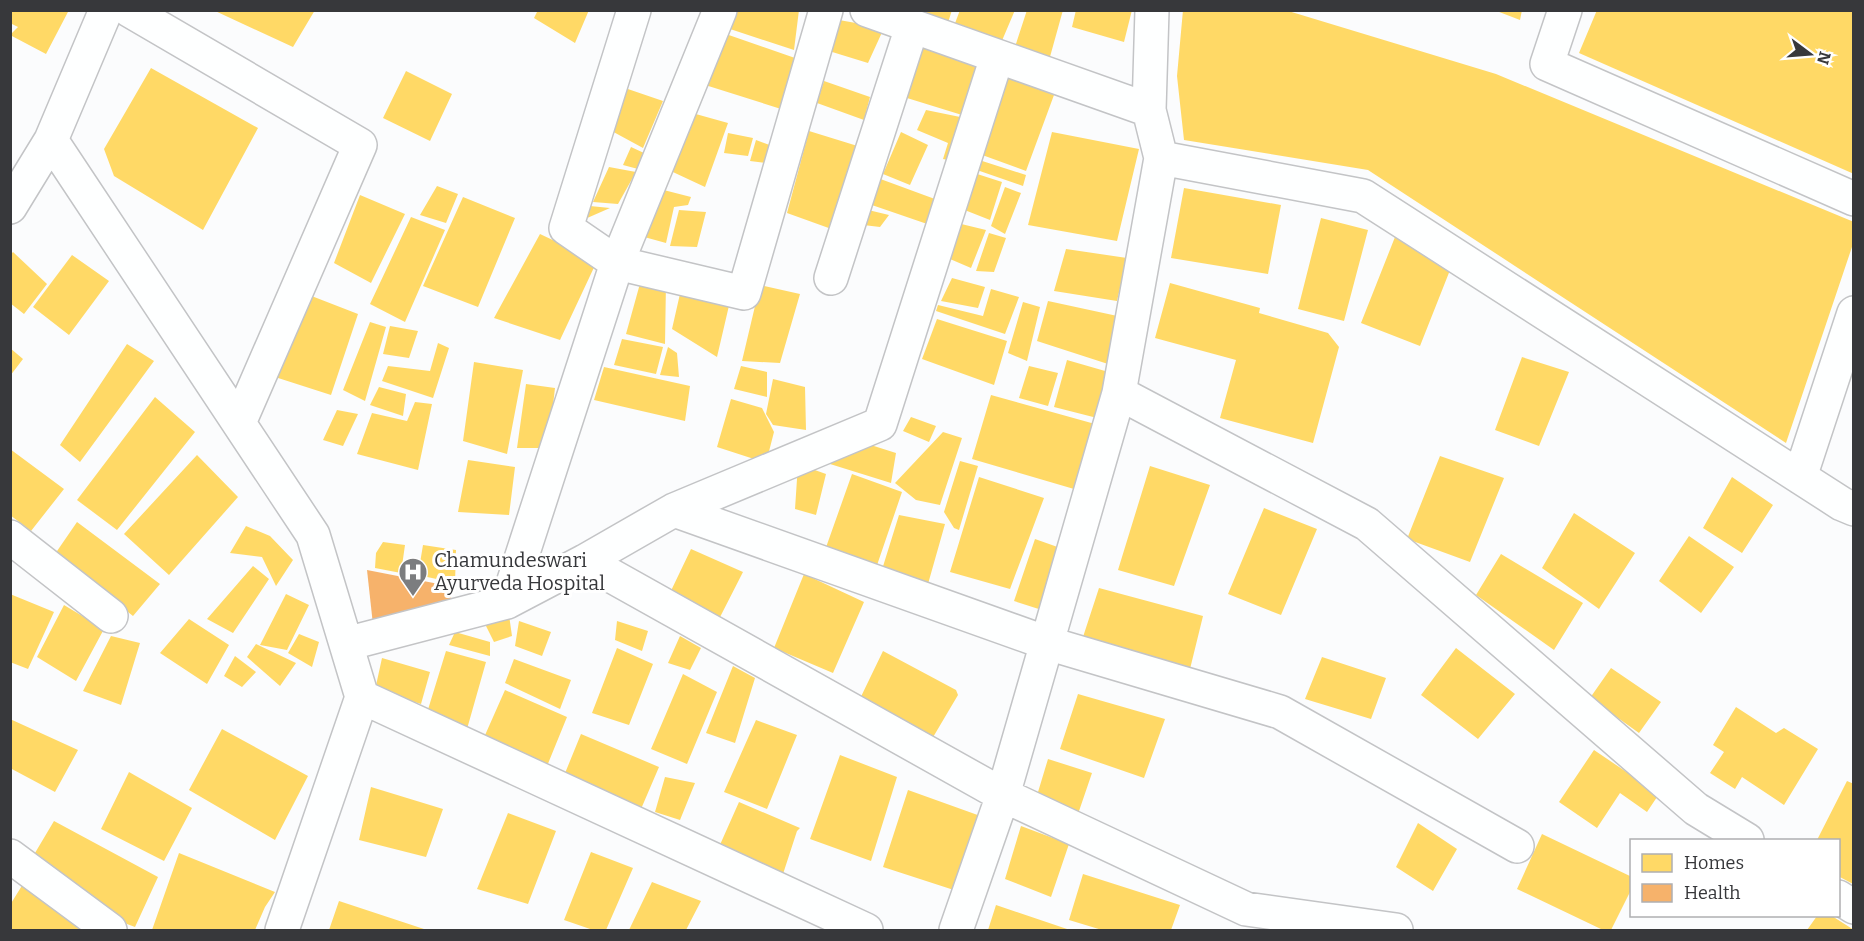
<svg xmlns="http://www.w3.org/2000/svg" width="1864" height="941" font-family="Bitter,serif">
<rect width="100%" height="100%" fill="#fbfcfd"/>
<path fill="#ffd966" d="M 10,10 L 69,10 L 46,54 L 10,35 L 18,27 L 10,23 Z
M 213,10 L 315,10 L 293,47 Z
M 538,10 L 589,10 L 575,43 L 534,18 Z
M 731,10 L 799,10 L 794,50 L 724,27 Z
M 887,10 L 952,10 L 946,29 Z
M 960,10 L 1015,10 L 1001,43 L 954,26 Z
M 1027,10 L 1063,10 L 1048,64 L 1013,53 Z
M 1076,10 L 1132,10 L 1124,42 L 1072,27 Z
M 1183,10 L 1285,10 L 1496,74 L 1854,222 L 1854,241 L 1786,443 L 1368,170 L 1184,140 L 1177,76 Z
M 1494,10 L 1522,10 L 1520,20 Z
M 1597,10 L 1854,10 L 1854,174 L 1579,53 Z
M 839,20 L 884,28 L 868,63 L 829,51 Z
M 723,33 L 795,58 L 781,109 L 702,84 Z
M 923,45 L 981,63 L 962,115 L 907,98 Z
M 151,68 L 258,128 L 203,230 L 114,176 L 104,149 Z
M 406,71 L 452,94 L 430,141 L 383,118 Z
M 1001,75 L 1054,95 L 1026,171 L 974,152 Z
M 824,81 L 870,97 L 864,120 L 817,103 Z
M 622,87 L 663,101 L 643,148 L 608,129 Z
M 926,110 L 965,118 L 959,162 L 943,159 L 948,143 L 917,130 Z
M 685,111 L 728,123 L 705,187 L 660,166 Z
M 809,131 L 864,148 L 837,231 L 787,213 Z
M 901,132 L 928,145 L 910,185 L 883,174 Z
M 1052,132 L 1139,149 L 1117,241 L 1028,225 Z
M 728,133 L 753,138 L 748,156 L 724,153 Z
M 756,140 L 775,147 L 767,163 L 750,161 Z
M 631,147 L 644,153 L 638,169 L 623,165 Z
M 976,159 L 1026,175 L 1023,186 L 974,169 Z
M 609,167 L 636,172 L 618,204 L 593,202 Z
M 601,171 L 590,206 L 610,208 L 569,226 Z
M 971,172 L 1002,182 L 990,220 L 957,207 Z
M 875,177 L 943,202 L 933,226 L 866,203 Z
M 437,186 L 458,194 L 446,223 L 420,215 Z
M 652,187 L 691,197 L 688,205 L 674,207 L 666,243 L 637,235 Z
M 1005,187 L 1021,193 L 1005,234 L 991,226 Z
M 1184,188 L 1281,205 L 1268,274 L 1171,258 Z
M 360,195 L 405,214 L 371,283 L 334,263 Z
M 463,197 L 515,218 L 478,307 L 423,286 Z
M 860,208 L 889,215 L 880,227 L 855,224 Z
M 679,210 L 706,212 L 697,247 L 670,246 Z
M 411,217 L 445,230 L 405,322 L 370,304 Z
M 1321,218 L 1368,230 L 1344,321 L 1298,309 Z
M 953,222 L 986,230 L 971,268 L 943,256 Z
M 989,233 L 1006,238 L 994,272 L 976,271 Z
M 540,234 L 597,261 L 560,340 L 494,318 Z
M 1395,237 L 1454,260 L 1420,346 L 1361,323 Z
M 1066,249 L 1127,258 L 1117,301 L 1054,291 Z
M 13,252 L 47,284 L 24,314 L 10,303 L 10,255 Z
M 72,255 L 109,281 L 69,335 L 33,307 Z
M 952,278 L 985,287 L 978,308 L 941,301 Z
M 641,280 L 666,282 L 665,344 L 626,334 Z
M 1170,283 L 1260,308 L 1259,313 L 1328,333 L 1339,347 L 1313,443 L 1220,418 L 1236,360 L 1155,338 Z
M 682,285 L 731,297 L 717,357 L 672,329 Z
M 760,285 L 800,294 L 780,363 L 742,361 Z
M 991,289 L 1019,297 L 1005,334 L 936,311 L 938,305 L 983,316 Z
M 309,295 L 358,314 L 331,395 L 275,377 Z
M 1048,301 L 1122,317 L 1108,364 L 1037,341 Z
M 1023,302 L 1040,307 L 1027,361 L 1008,353 Z
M 937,319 L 1007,341 L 994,385 L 922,359 Z
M 370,322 L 386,327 L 365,401 L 343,390 Z
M 390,326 L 418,331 L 409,358 L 383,354 Z
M 622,339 L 663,347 L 656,374 L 614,365 Z
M 438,343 L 449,348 L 433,398 L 382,381 L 388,366 L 430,371 Z
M 127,344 L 154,361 L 80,462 L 60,445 Z
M 668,347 L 677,353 L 679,377 L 660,375 Z
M 10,348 L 23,359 L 10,376 Z
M 1522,357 L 1569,372 L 1539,446 L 1495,430 Z
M 1067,360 L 1112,373 L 1101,419 L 1054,407 Z
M 474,362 L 523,370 L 507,454 L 463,441 Z
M 741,366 L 767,372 L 767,397 L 734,389 Z
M 1029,366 L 1058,373 L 1048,406 L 1019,398 Z
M 604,367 L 690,386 L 685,421 L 594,400 Z
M 773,379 L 805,387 L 806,430 L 773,425 L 766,414 Z
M 526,384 L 555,388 L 548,448 L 517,448 Z
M 379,387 L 406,394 L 403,416 L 370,405 Z
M 991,395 L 1095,424 L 1074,489 L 972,459 Z
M 155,397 L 195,432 L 117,530 L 77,500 Z
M 731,399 L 762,408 L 774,432 L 766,463 L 717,447 Z
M 415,402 L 432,404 L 418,470 L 357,454 L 372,413 L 407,421 Z
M 337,410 L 358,414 L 343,446 L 323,440 Z
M 911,417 L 936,426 L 929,442 L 903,431 Z
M 943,432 L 962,438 L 940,505 L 916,500 L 895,483 Z
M 855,440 L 896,453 L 891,483 L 830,464 L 836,447 Z
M 10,449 L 64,489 L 31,531 L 10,515 Z
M 197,455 L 238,497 L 169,575 L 124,534 Z
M 1440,456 L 1504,478 L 1470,562 L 1407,539 Z
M 468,460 L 515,467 L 509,515 L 458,512 Z
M 960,461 L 978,466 L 959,530 L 954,528 L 944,512 Z
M 798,464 L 826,474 L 816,515 L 795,509 Z
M 1150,466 L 1210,485 L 1174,586 L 1118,570 Z
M 852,474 L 902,492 L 875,571 L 824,553 Z
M 979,477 L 1044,498 L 1010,589 L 950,572 Z
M 1732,477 L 1773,505 L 1742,553 L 1703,528 Z
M 1264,508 L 1317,529 L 1281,615 L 1228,594 Z
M 1574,513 L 1635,553 L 1599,609 L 1542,568 Z
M 899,515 L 945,524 L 926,591 L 880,576 Z
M 77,522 L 160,584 L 133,616 L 55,554 Z
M 246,526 L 270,536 L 293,560 L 276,586 L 262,557 L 230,553 Z
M 1689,536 L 1734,567 L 1701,613 L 1659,581 Z
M 1035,539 L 1066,550 L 1045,611 L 1014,601 Z
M 383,542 L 405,545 L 401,573 L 375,568 L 376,553 Z
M 423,545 L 456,550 L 455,583 L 418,575 Z
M 691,549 L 743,572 L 718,621 L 668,597 Z
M 1501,554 L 1583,603 L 1554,650 L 1476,595 Z
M 253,566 L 269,579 L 233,633 L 207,619 Z
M 804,574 L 864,602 L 833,673 L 774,648 Z
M 1099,588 L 1203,616 L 1190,669 L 1082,640 Z
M 10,594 L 54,612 L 28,669 L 10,662 Z
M 286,594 L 309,605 L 287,650 L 260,645 Z
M 64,605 L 104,629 L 76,681 L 37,657 Z
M 509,615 L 512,636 L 494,642 L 484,622 Z
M 189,619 L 229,645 L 207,684 L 160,653 Z
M 519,621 L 551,632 L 542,656 L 515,646 Z
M 617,621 L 648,631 L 642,651 L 615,640 Z
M 455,632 L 490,642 L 490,656 L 449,645 Z
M 299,634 L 319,642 L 312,667 L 288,653 Z
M 111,636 L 140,643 L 121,705 L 83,691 Z
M 680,636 L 701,648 L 690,670 L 668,663 Z
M 256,644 L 296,663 L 280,686 L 247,657 Z
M 617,648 L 653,664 L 629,725 L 592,713 Z
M 1456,648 L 1515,694 L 1478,739 L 1421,695 Z
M 446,651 L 486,662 L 467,729 L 426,716 Z
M 883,651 L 956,690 L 958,695 L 929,744 L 856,707 Z
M 235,656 L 256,672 L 242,687 L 224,676 Z
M 1322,657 L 1386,678 L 1371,719 L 1305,699 Z
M 382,658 L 430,672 L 421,704 L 375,690 Z
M 514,659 L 571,680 L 560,709 L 505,683 Z
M 733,666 L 755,678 L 735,743 L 706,733 Z
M 1611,668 L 1661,702 L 1639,733 L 1590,698 Z
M 683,674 L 717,692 L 687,764 L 651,749 Z
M 505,690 L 567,717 L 545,771 L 482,742 Z
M 1078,694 L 1165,719 L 1144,778 L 1060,749 Z
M 1736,707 L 1776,733 L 1784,728 L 1818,749 L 1784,805 L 1742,777 L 1735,789 L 1710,773 L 1724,752 L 1713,745 Z
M 10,719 L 78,750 L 55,792 L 10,768 Z
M 756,720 L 797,735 L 767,809 L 724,792 Z
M 222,729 L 308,776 L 275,840 L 189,790 Z
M 581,734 L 659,767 L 638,816 L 561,783 Z
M 1594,750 L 1659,794 L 1647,812 L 1620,793 L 1597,828 L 1559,802 Z
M 840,755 L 897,777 L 871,861 L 810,839 Z
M 1048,759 L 1092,773 L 1078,814 L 1035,802 Z
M 129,772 L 192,808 L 164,861 L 101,829 Z
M 665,777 L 695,783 L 680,820 L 655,812 Z
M 1847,781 L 1854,784 L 1853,884 L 1838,876 L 1838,840 L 1817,840 Z
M 371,787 L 443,809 L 426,857 L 359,840 Z
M 908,790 L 986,818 L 960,892 L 883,867 Z
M 739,802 L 800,828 L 797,831 L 783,874 L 719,847 Z
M 508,813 L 556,831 L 528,904 L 477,889 Z
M 54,821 L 158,877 L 135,927 L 127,924 L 32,858 Z
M 1418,823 L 1457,849 L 1433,891 L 1396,867 Z
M 1021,826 L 1069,844 L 1051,897 L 1005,879 Z
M 1542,834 L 1632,877 L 1632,888 L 1611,930 L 1603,930 L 1517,889 Z
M 591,852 L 633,868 L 606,930 L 593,930 L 564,920 Z
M 179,853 L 275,892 L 265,907 L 255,930 L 152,930 Z
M 1083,874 L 1180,905 L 1171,930 L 1102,930 L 1069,920 Z
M 652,882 L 701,901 L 686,930 L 629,930 Z
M 23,884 L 91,930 L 10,930 L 10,905 Z
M 339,901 L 427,930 L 329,930 Z
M 996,905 L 1070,930 L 988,930 Z
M 1817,916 L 1832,916 L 1854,930 L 1807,930 Z"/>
<path fill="#f6b26b" d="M 367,570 L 449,586 L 454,613 L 374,634 Z"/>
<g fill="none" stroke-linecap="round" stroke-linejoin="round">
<g stroke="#c3c4c6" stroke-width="36">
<path id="minor" d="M 129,10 L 360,145 L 239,423
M 634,10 L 566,228 L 617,263 L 744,293 L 826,10
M 867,10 L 1149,110
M 1565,10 L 1547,64 L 1854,199
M 51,140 L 313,535 L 362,697 L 282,930
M 1161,158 L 1363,196 L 1842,504 L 1854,509
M 10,207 L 51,140 L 106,10
M 831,278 L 912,27
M 1119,393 L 1367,524 L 1696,809 L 1747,840
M 1800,477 L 1854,313
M 674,510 L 1047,643 L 1280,712 L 1517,846
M 10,537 L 111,616
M 585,561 L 1003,795 L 1246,909 L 1396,930
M 507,602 L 617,263 L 720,10
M 346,644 L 507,602 L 585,561 L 674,510 L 880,424 L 997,57
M 362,697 L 866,930
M 10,856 L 110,930
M 1838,897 L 1854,907
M 956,930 L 1003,795 L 1119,393 L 1161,158 L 1149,110 L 1152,10"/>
</g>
<use href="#minor" stroke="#feffff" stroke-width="33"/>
</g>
<defs>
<g id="hospital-pin" transform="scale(1.5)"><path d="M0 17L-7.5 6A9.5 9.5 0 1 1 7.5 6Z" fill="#7c7d7f" stroke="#fff"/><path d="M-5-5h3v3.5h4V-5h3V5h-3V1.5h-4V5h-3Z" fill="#fff"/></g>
</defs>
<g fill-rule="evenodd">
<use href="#hospital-pin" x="413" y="572"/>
</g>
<g text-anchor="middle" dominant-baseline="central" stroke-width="6" stroke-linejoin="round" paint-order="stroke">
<g font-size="20" fill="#37383b" stroke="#fff" text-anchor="start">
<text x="434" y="560">Chamundeswari<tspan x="434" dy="23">Ayurveda Hospital</tspan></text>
</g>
</g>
<rect width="1864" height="941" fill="none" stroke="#37383b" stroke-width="24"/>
<rect x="1630" y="839" width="210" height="78" fill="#ffffff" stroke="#afafb1" stroke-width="1.5"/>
<rect x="1642" y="854" width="30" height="18" fill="#ffd966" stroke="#afafb1" stroke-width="1.5"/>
<text x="1684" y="869" font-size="18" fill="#37383b">Homes</text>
<rect x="1642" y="884" width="30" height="18" fill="#f6b26b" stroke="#afafb1" stroke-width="1.5"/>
<text x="1684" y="899" font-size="18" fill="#37383b">Health</text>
<g transform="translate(1810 54) rotate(106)" stroke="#ffffff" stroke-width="4.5" paint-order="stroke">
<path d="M0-4.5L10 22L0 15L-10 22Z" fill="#37383b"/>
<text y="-9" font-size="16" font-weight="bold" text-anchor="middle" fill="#37383b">N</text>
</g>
</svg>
